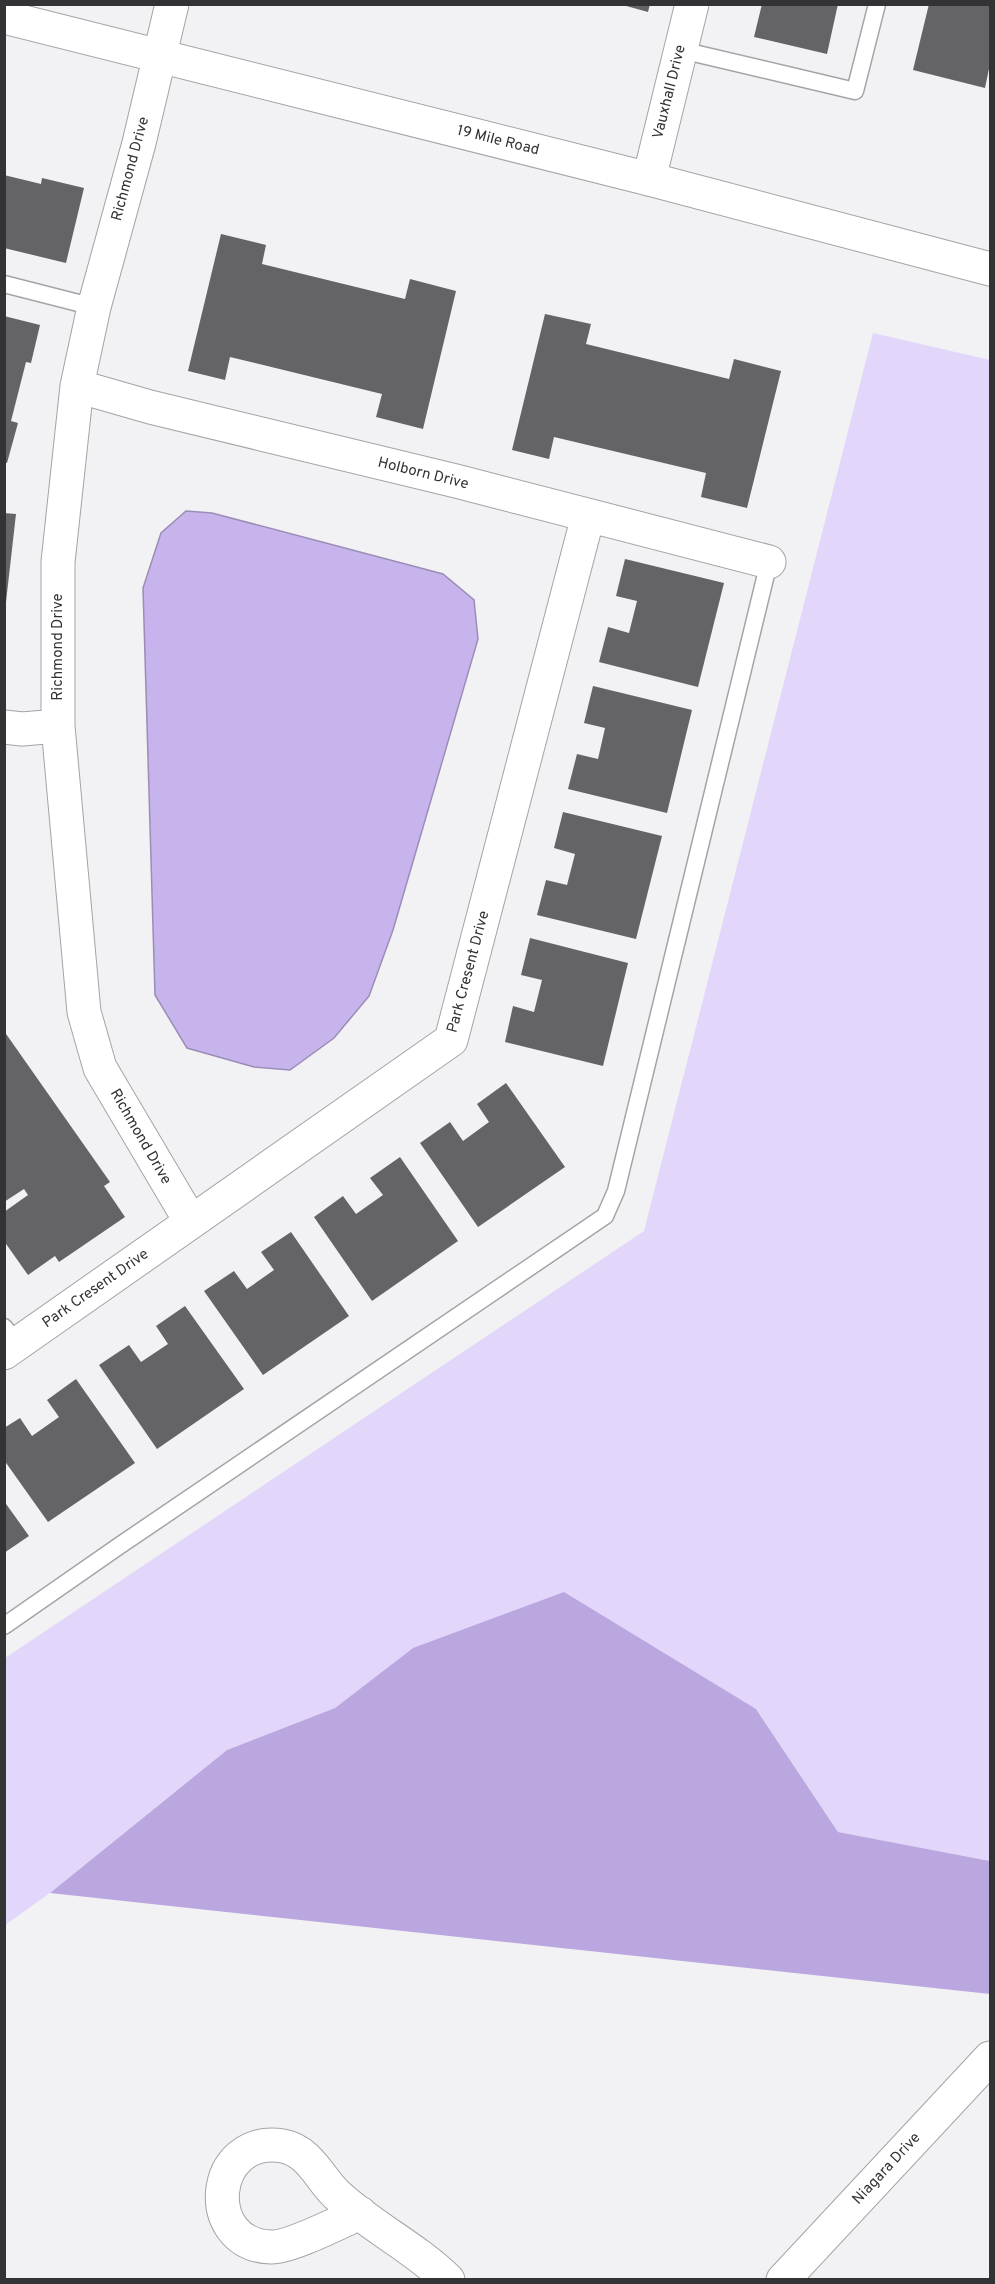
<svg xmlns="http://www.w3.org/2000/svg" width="995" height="2284" font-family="Overpass,sans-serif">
<rect width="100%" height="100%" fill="#f2f1f4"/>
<path fill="#e2d6fb" d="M 873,333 L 990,360 L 990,1861 L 838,1832 L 756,1709 L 413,1648 L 335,1708 L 227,1750 L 50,1893 L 5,1925 L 5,1658 L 644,1231 Z"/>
<path fill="#baa7df" d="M 564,1592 L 756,1709 L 838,1832 L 990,1861 L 990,1994 L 50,1893 L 227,1750 L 335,1708 L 413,1648 Z"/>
<path fill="#c7b4ed" stroke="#9b8db6" stroke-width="1.5" d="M 186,511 L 212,513 L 443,574 L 474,600 L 478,639 L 393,930 L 369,996 L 334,1038 L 290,1070 L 254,1067 L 187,1048 L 155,995 L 143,588 L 161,533 Z"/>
<path fill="#646366" d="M 619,4 L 650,4 L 648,12 Z
M 762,4 L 838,4 L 827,54 L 754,37 Z
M 929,4 L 990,4 L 990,64 L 985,88 L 913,70 Z
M 4,175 L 41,184 L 42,178 L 84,188 L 66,263 L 4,248 Z
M 221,234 L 266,245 L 262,264 L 405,299 L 410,279 L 456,291 L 423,429 L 376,417 L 382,394 L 230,357 L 225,380 L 188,371 Z
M 545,314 L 591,324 L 586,344 L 729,379 L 734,359 L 781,371 L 747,508 L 701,497 L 706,473 L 554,437 L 549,459 L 512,450 Z
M 4,316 L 40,325 L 31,363 L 26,362 L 11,421 L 18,423 L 7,463 L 4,462 Z
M 4,513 L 16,514 L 6,602 L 4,602 Z
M 625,559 L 724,583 L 698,687 L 599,662 L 608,627 L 629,633 L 637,601 L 616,596 Z
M 593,686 L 692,710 L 667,813 L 568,789 L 577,754 L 598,759 L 605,728 L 584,723 Z
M 563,812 L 662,836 L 636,939 L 537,915 L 546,880 L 567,885 L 575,854 L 554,848 Z
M 530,938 L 628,963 L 603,1066 L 505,1042 L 513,1006 L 534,1012 L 542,980 L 521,975 Z
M 4,1031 L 110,1182 L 104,1186 L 125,1217 L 59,1262 L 55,1256 L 28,1275 L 4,1241 L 4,1212 L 28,1195 L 24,1189 L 4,1202 Z
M 506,1083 L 565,1167 L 478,1227 L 420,1143 L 450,1122 L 463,1141 L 489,1122 L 477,1104 Z
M 400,1157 L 458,1241 L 372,1301 L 314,1217 L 343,1196 L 356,1214 L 383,1195 L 370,1178 Z
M 291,1232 L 349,1316 L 263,1375 L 204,1291 L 234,1271 L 247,1289 L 274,1270 L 261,1252 Z
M 185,1306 L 244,1389 L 157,1449 L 99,1365 L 129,1345 L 141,1362 L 168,1344 L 156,1326 Z
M 76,1379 L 135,1463 L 48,1522 L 4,1460 L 4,1428 L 20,1418 L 32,1436 L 59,1417 L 47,1400 Z
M 4,1501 L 29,1536 L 4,1553 Z"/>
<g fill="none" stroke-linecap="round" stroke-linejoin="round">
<g stroke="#a4a3a7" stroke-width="19">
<path id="lane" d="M 681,50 L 855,91 L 877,4
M 4,284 L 94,307
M 4,1327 L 18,1344
M 4,1626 L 119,1546 L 605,1216 L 616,1191 L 769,562"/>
</g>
<g stroke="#a4a3a7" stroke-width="35">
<path id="street" d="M 172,4 L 139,143 L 94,307 L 77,386 L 58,562 L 58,726 L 84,1012 L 100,1068 L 191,1222
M 649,179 L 692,4
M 77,386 L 150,407 L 456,481 L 769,562
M 4,727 L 22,729 L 58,726
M 4,1353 L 451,1040 L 588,516
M 360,2213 C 340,2222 289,2248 271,2247 C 200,2245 209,2134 283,2146 C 309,2151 319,2177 336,2194 C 370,2226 414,2247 448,2280
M 783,2280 L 990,2058"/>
</g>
<g stroke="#a4a3a7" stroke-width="35">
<path id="secondary" d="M 4,17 L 649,179 L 990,269"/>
</g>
<use href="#lane" stroke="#fff" stroke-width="16"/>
<use href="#street" stroke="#fff" stroke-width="33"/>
<use href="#secondary" stroke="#fff" stroke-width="33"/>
</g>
<g text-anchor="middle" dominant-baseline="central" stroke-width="6" stroke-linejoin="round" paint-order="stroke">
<g font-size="15" fill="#333234" stroke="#fff">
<text transform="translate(670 92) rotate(-76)">Vauxhall Drive</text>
<text transform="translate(498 141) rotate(14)">19 Mile Road</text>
<text transform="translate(131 169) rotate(-75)">Richmond Drive</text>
<text transform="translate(423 474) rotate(14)">Holborn Drive</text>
<text transform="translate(58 647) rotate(-90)">Richmond Drive</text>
<text transform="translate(469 972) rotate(-75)">Park Cresent Drive</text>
<text transform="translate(140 1137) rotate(60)">Richmond Drive</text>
<text transform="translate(96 1289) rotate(-35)">Park Cresent Drive</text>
<text transform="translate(887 2169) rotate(-47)">Niagara Drive</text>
</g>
</g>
<rect width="995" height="2284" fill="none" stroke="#333234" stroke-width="12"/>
</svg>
